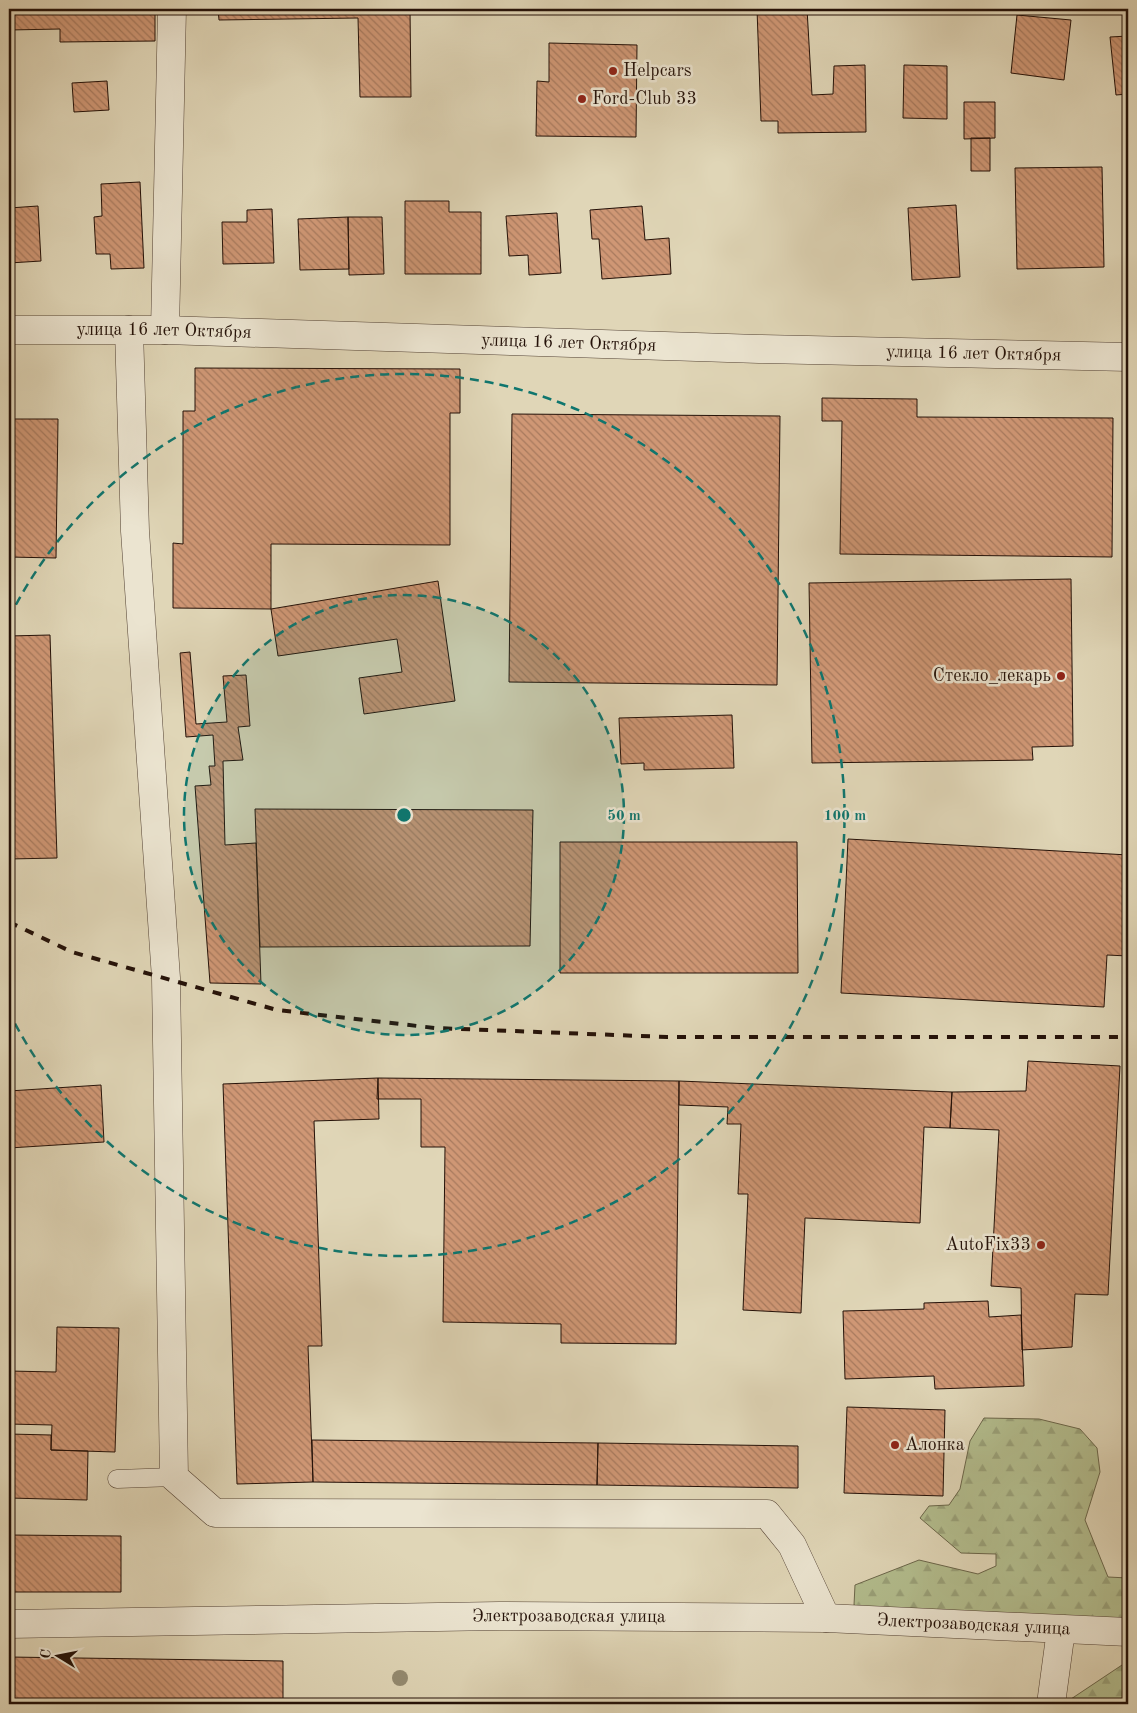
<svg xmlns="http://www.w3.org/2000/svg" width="1137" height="1713" font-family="'Old Standard TT',serif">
<defs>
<pattern id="forest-firs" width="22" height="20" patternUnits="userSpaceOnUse" patternTransform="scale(1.25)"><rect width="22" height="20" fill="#b3bd8e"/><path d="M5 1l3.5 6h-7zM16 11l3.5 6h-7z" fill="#9aa179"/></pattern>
<pattern id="building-back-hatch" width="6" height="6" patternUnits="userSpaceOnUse" patternTransform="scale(1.25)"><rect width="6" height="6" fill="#cf9775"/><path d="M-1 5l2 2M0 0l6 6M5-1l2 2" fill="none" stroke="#a87a5e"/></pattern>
</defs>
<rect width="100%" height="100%" fill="#e0d6b7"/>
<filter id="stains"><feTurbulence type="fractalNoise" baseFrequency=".004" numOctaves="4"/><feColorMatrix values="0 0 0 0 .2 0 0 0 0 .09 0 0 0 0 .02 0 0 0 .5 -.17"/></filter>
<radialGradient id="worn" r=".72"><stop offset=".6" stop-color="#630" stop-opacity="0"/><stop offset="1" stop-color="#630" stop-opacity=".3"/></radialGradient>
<path fill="url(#forest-firs)" stroke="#6c674b" d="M 984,1418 L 1039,1419 L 1080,1429 L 1097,1448 L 1100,1472 L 1085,1520 L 1108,1577 L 1128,1578 L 1128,1621 L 878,1614 L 854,1605 L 855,1585 L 919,1560 L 978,1574 L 996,1566 L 996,1554 L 961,1553 L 920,1518 L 929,1506 L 949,1505 L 960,1489 L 970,1441 Z
M 1128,1661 L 1128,1704 L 1068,1704 L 1068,1701 Z"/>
<path fill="url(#building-back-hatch)" stroke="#241108" d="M 9,9 L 155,9 L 155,41 L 60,42 L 60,29 L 9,30 Z
M 218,9 L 410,9 L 411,97 L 360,97 L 358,18 L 219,20 Z
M 757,9 L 807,9 L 812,95 L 833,94 L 834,66 L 865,65 L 866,132 L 778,133 L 778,121 L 761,121 Z
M 1017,15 L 1071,20 L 1064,80 L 1011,73 Z
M 1128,36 L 1128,94 L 1116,95 L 1110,37 Z
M 549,43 L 637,45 L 636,137 L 536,136 L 537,81 L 549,82 Z
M 904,65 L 947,66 L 947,119 L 903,118 Z
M 107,81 L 109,110 L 74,112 L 72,83 Z
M 964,102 L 995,102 L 995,138 L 964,139 Z
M 971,138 L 990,138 L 990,171 L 971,171 Z
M 1102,167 L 1104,267 L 1017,269 L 1015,168 Z
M 140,182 L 144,268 L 111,269 L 110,254 L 96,254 L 94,217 L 102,216 L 101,184 Z
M 405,201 L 449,201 L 449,212 L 481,212 L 481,274 L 405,274 Z
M 956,205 L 960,277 L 912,280 L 908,208 Z
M 38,206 L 41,261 L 9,263 L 9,208 Z
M 642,206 L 645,240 L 669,238 L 671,274 L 602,279 L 599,239 L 592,239 L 590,210 Z
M 272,209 L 274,263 L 223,264 L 222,222 L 247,222 L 247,210 Z
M 557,213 L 561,273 L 529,275 L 528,255 L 509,256 L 506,216 Z
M 348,217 L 382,217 L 384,274 L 349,275 Z
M 348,217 L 349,269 L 300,270 L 298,219 Z
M 195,368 L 460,369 L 460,413 L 450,413 L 450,545 L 271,544 L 271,609 L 173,608 L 173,543 L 183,544 L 183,411 L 195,411 Z
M 822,398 L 917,399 L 917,417 L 1113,418 L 1112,557 L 840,554 L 842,421 L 822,421 Z
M 512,414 L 780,416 L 777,685 L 509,682 Z
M 9,419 L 58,419 L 56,558 L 9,557 Z
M 1071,579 L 1073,746 L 1032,747 L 1033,760 L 812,763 L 809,583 Z
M 438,581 L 455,701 L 364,714 L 359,678 L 402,672 L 397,639 L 278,656 L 271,609 Z
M 50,635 L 57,858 L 9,859 L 9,636 Z
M 190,652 L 196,724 L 227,722 L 223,676 L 246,675 L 250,726 L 238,727 L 243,760 L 223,761 L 225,845 L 256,843 L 261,984 L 210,983 L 195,786 L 211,785 L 209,766 L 215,766 L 214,751 L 213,735 L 186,737 L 180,653 Z
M 732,715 L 734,768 L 644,770 L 644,763 L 621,764 L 619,718 Z
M 255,809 L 533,810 L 530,946 L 260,947 Z
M 848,839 L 1128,855 L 1128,956 L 1107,955 L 1104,1007 L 841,993 Z
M 560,842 L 797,842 L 798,973 L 560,973 Z
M 1028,1061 L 1120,1066 L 1108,1295 L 1075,1294 L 1072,1347 L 1022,1350 L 1021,1288 L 991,1286 L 999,1130 L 950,1128 L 952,1092 L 1026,1091 Z
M 378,1078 L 379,1119 L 314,1121 L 322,1346 L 308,1346 L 313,1482 L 237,1484 L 223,1084 Z
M 378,1078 L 679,1081 L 676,1344 L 561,1343 L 561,1324 L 443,1322 L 445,1147 L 421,1147 L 421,1099 L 377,1099 Z
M 679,1081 L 952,1092 L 950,1128 L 924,1127 L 920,1223 L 805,1218 L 801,1313 L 743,1310 L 748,1194 L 738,1194 L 741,1124 L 727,1124 L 728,1107 L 679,1105 Z
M 101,1085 L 104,1142 L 9,1148 L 9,1091 Z
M 988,1301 L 989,1317 L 1021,1315 L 1024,1386 L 935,1389 L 934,1376 L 845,1379 L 843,1311 L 924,1309 L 924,1303 Z
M 57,1327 L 119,1328 L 115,1452 L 51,1450 L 52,1425 L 9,1424 L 9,1371 L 56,1372 Z
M 847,1407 L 945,1410 L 943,1496 L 844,1493 Z
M 9,1434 L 51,1435 L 51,1450 L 88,1451 L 87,1500 L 9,1498 Z
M 312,1440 L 598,1443 L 597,1485 L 313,1482 Z
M 598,1443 L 798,1446 L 798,1488 L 597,1485 Z
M 9,1535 L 121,1536 L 121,1592 L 9,1592 Z
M 9,1657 L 283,1661 L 283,1704 L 9,1704 Z"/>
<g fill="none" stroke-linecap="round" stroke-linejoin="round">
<g stroke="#534234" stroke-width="19">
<path id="lane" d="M 117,1479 L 174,1477"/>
</g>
<g stroke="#534234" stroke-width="29">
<g id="street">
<path id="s1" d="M 9,330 L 165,330 L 759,349 L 1128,357"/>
<path d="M 129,330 L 135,531 L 166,978 L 174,1477 L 215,1513 L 767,1514 L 792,1545 L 826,1618"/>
<path d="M 165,330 L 172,9"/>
<path id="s2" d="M 9,1624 L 499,1616 L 826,1618 L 1128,1632"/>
<path d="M 1051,1704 L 1061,1630"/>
</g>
</g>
<use href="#lane" stroke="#ebe4d0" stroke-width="18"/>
<use href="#street" stroke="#ebe4d0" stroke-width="28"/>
<path stroke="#241108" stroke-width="4" stroke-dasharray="9 9" stroke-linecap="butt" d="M 9,922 L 72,952 L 277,1010 L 435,1028 L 667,1037 L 1128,1037"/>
</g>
<circle fill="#948b71" cx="400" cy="1678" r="8"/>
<circle cx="404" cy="815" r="220" fill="#0f766e" fill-opacity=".12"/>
<g fill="none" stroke="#0f766e" stroke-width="2.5" stroke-dasharray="9 6">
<circle cx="404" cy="815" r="220"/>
<path d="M9 618A441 441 0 1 1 9 1012"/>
</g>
<g fill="#8f2418" stroke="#ebe4d0" stroke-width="2">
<circle cx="613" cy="71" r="5"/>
<circle cx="582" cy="99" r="5"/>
<circle cx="1061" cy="676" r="5"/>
<circle cx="1041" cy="1245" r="5"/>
<circle cx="895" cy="1445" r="5"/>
</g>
<g text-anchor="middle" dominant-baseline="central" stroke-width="5" stroke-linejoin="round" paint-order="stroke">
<g font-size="18" fill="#241108" stroke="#ebe4d0" text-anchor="start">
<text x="623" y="71">Helpcars</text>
<text x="592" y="99">Ford-Club 33</text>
<text x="1051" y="676" text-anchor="end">Стекло_лекарь</text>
<text x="1031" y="1245" text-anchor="end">AutoFix33</text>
<text x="905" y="1445">Алонка</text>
</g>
<g font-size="18" fill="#241108" stroke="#ebe4d0">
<text stroke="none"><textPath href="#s1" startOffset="155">улица 16 лет Октября</textPath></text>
<text stroke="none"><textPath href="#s1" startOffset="560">улица 16 лет Октября</textPath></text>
<text stroke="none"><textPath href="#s1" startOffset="965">улица 16 лет Октября</textPath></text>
<text stroke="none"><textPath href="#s2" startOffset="560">Электрозаводская улица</textPath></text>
<text stroke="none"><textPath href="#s2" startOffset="965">Электрозаводская улица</textPath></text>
</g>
</g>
<circle cx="404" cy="815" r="8" fill="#0f766e" stroke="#ebe4d0" stroke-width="2.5"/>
<g font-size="15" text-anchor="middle" font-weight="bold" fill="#0f766e" stroke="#ebe4d0" stroke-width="5" stroke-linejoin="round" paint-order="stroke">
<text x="624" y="820">50 m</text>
<text x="845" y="820">100 m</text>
</g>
<rect width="1137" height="1713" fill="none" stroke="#e0d6b7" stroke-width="30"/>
<rect x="10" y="10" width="1117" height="1693" fill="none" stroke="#241108" stroke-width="2.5"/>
<rect x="15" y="15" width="1107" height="1683" fill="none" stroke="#241108"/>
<g transform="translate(58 1656) rotate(280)" stroke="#ebe4d0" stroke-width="4" paint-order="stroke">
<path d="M0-4L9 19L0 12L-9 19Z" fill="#241108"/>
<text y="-8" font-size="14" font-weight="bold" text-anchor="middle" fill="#241108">С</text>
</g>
<rect width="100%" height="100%" filter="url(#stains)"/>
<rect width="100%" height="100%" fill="url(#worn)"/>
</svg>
